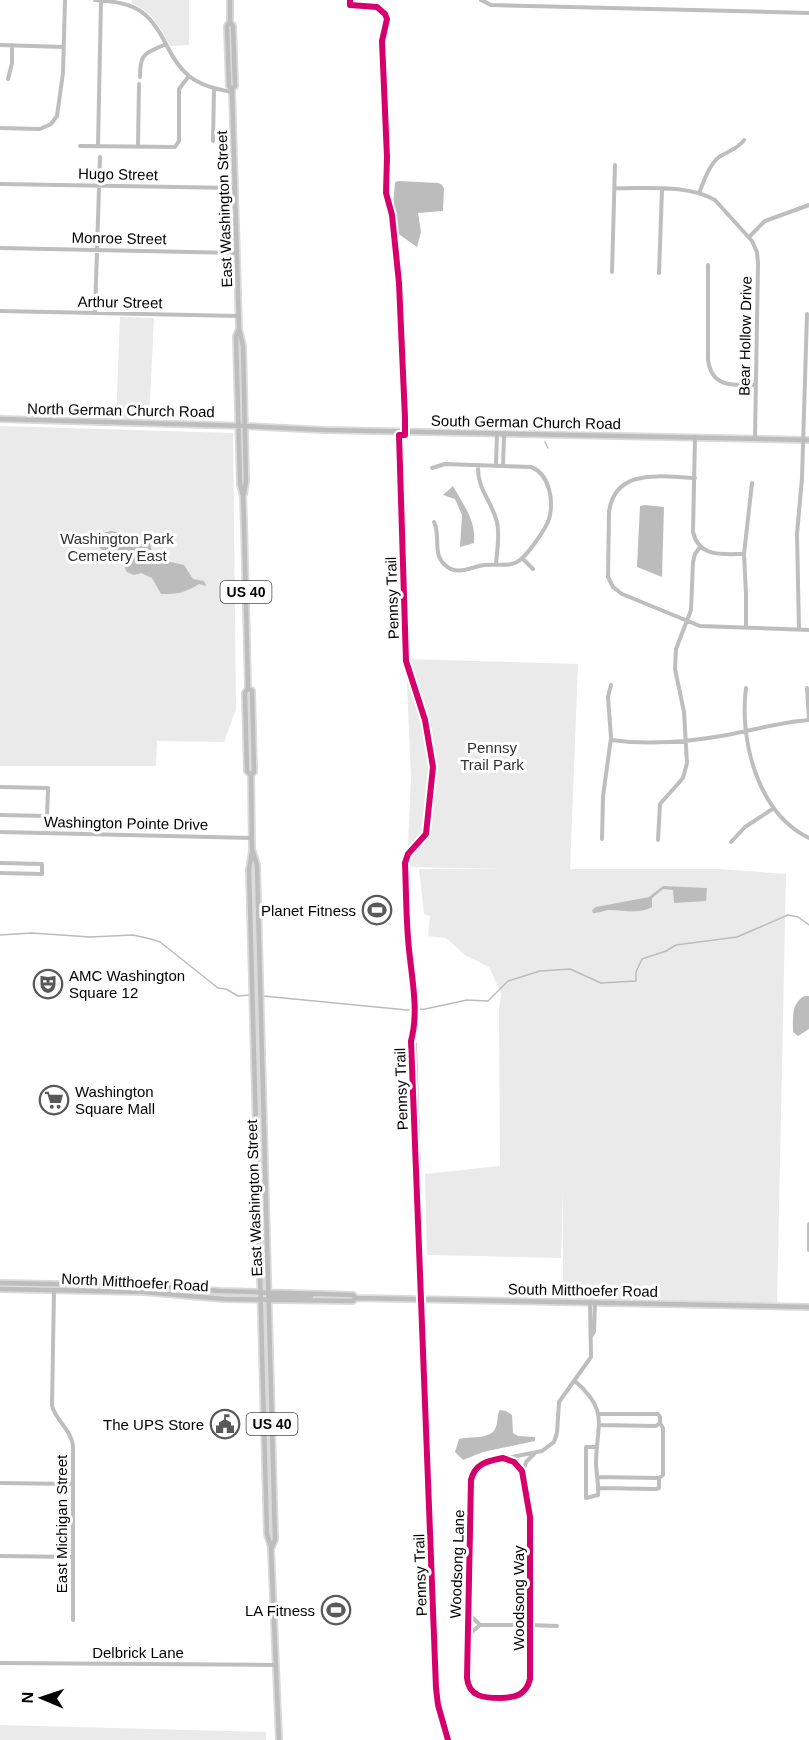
<svg xmlns="http://www.w3.org/2000/svg" width="809" height="1740" font-family="Helvetica,sans-serif">
<rect width="100%" height="100%" fill="#fff"/>
<path fill="#eaeaea" d="M 132,0 L 189,0 L 189,45 L 170,46 C 160,27 152,12 132,3 Z
M 120,317 L 154,318 L 149,421 L 116,419 Z
M 0,426 L 233,433 L 236,709 L 224,742 L 157,741 L 156,766 L 0,766 Z
M 406,659 L 578,664 L 570,869 L 719,869 L 786,874 L 777,1306 L 563,1302 L 563,1190 L 561,1258 L 427,1255 L 425,1174 L 500,1166 L 499,1011 L 501,993 L 489,967 L 465,955 L 446,938 L 428,936 L 430,916 L 424,914 L 419,869 L 503,869 L 407,867 L 411,778 Z
M 0,1725 L 266,1732 L 266,1740 L 0,1740 Z"/>
<path fill="#bcbcbc" d="M 399,181 L 438,183 L 441,184 L 444,188 L 443,211 L 418,213 L 421,232 L 417,247 L 397,233 L 393,206 L 395,182 Z
M 453,486 C 464,506 476,520 474,543 L 460,547 L 462,515 L 455,499 L 443,495 Z
M 645,505 L 664,507 L 662,577 L 637,567 L 640,506 Z
M 111,531 L 149,539 L 153,556 L 162,560 L 184,565 L 193,579 L 204,581 L 206,586 L 199,584 C 185,593 178,594 161,594 L 152,578 L 141,573 L 134,575 L 127,572 L 119,557 L 100,549 L 98,537 L 103,533 Z
M 663,886 L 707,888 L 706,901 L 674,903 L 673,890 L 663,889 L 652,898 L 652,907 C 639,915 622,909 608,910 C 602,911 599,913 593,913 L 592,910 L 596,907 L 649,897 Z
M 804,996 L 809,996 L 809,1029 L 798,1036 L 793,1032 C 793,1018 791,1004 804,996 Z
M 500,1410 L 506,1411 L 512,1415 L 513,1433 L 518,1436 L 535,1437 L 535,1441 L 483,1452 L 463,1460 L 455,1452 L 459,1439 C 469,1436 489,1440 495,1429 C 499,1422 496,1416 500,1410 Z"/>
<g fill="none" stroke-linecap="round" stroke-linejoin="round">
<path stroke="#bcbcbc" stroke-width="1.5" d="M 536,426 L 540,433
M 545,442 L 548,448
M 0,935 L 32,933 L 90,937 L 133,935 L 151,939 L 160,942 L 218,988 L 226,989 L 238,996 L 249,995
M 263,996 L 407,1010 L 425,1009 L 467,1000 L 488,1001 L 508,981 L 540,971 L 570,969 L 601,983 L 636,981 L 636,972 L 642,959 L 666,951 L 676,945 L 737,937 L 788,915 L 798,917 L 809,925"/>
<g stroke="#dbdbdb" stroke-width="8">
<path id="major" d="M 230,0 L 230,22 L 233,26 L 235,86 L 232,89 L 239,329 L 243,346 L 246,481 L 244,494
M 230,22 L 227,26 L 229,86 L 232,89
M 239,329 L 236,336 L 240,484 L 243,496 L 244,523 L 248,688 L 252,691 L 254,772 L 251,775 L 252,849 L 257,865 L 258,905 L 275,1540 L 271,1549 L 279,1740
M 0,419 L 245,426 L 325,430 L 809,440
M 248,688 L 245,693 L 247,771 L 251,775
M 252,851 L 249,870 L 267,1534 L 271,1547
M 0,1283 L 150,1286 L 220,1291 L 353,1295 L 356,1298
M 0,1289 L 144,1292 L 224,1299 L 353,1301 L 356,1298 L 809,1307
M 269,1297 L 311,1296"/>
</g>
<path stroke="#bebebe" stroke-width="4" d="M 95,0 C 135,2 149,10 167,46 C 173,58 179,68 189,76 C 202,86 216,89 232,92
M 481,0 L 491,5 L 809,13
M 0,45 L 64,47
M 140,77 C 140,52 145,54 166,44
M 8,79 L 12,63 L 12,45
M 0,128 L 40,129 L 51,124 L 57,116 L 63,73 L 65,0
M 213,141 L 214,88
M 80,146 L 175,147 L 179,141 L 179,89 L 189,76
M 98,146 L 101,0
M 138,147 L 139,84
M 0,184 L 235,188
M 614,188 C 645,189 688,184 715,200 L 752,241 L 757,252 L 758,263 L 755,438
M 699,193 C 704,181 709,165 719,157 C 728,151 738,149 744,140
M 749,237 L 765,221 L 809,205
M 0,248 L 237,253
M 708,265 L 708,359 C 711,388 733,385 756,385
M 612,272 L 615,165
M 659,273 L 662,190
M 0,311 L 239,316
M 95,313 L 100,157
M 695,437 L 693,532 C 699,558 723,554 744,554
M 478,465 C 477,490 491,499 497,522 C 500,535 497,551 496,564
M 496,466 L 497,433
M 503,466 L 504,434
M 432,468 L 445,464 L 531,467 C 550,474 554,502 549,519 C 546,529 528,554 520,560 C 509,569 492,562 479,566 C 468,569 455,575 445,565 C 432,554 441,536 434,522
M 695,478 C 662,477 615,467 609,512 L 608,577 L 613,587 L 622,594 L 700,626 L 809,630
M 522,558 L 533,569
M 746,628 L 746,594 L 744,554 L 752,483
M 799,630 L 797,534 L 802,478 L 807,314
M 746,688 C 739,740 758,814 809,838
M 807,688 L 809,720
M 611,740 C 648,745 689,742 727,735 C 754,730 781,722 809,720
M 0,787 L 48,788 L 47,816 L 0,815
M 0,832 L 252,838
M 602,839 L 603,796 L 611,738 L 608,697 L 611,685
M 658,840 L 660,804 L 683,778 L 687,763 L 684,712 L 675,669 L 676,649 L 691,610 L 693,562 L 695,554 L 700,547
M 731,842 L 745,827 L 774,808
M 0,863 L 42,864 L 42,874 L 0,873
M 415,1044 L 423,1299
M 809,1224 L 809,1250
M 54,1290 L 52,1406 C 56,1421 71,1429 73,1446 L 73,1620
M 592,1335 L 594,1332 L 595,1302
M 575,1381 C 609,1411 597,1422 596,1462 C 596,1473 599,1484 598,1495 L 586,1498 L 586,1447 L 596,1447
M 598,1414 L 658,1414 L 660,1417 L 660,1423 L 656,1426 L 599,1425
M 503,1458 L 514,1462 L 522,1471 L 530,1517 L 530,1679 C 526,1695 515,1698 500,1698 C 484,1698 469,1697 467,1678 L 471,1480 C 475,1463 488,1461 503,1458 Z
M 507,1458 L 542,1451 L 554,1442 L 557,1433 L 559,1402 L 591,1357 L 590,1302
M 523,1472 L 526,1462 L 534,1454
M 597,1477 L 659,1478 L 663,1475 L 663,1428 L 660,1423
M 0,1483 L 73,1484
M 598,1488 L 656,1489 L 659,1488 L 659,1478
M 0,1556 L 73,1557
M 468,1613 L 480,1625
M 480,1625 L 516,1625
M 516,1625 L 530,1638
M 516,1625 L 528,1614
M 530,1625 L 557,1626
M 467,1636 L 480,1625
M 0,1663 L 275,1665"/>
<use href="#major" stroke="#bdbdbd" stroke-width="4.5"/>
<g stroke="#fff" stroke-width="10">
<path id="cycleway" d="M 350,0 L 350,5 L 377,7 L 385,14 L 387,19 L 382,41 L 387,157 L 386,193 L 392,215 L 399,283 L 405,418 L 405,435 L 399,435 L 406,661 L 425,720 L 433,767 L 426,834 L 408,854 L 405,863 C 406,888 406,913 408,938 C 410,971 420,1008 411,1041 L 436,1688 L 438,1705 L 448,1740
M 503,1458 L 514,1462 L 522,1471 L 530,1517 L 530,1679 C 526,1695 515,1698 500,1698 C 484,1698 469,1697 467,1678 L 471,1480 C 475,1463 488,1461 503,1458 Z"/>
</g>
<use href="#cycleway" stroke="#d6006c" stroke-width="6"/>
</g>
<defs>
<g id="stadium-ring" transform="scale(1.5)"><circle r="9.5" fill="#fff" stroke="#595959" stroke-width="1.5"/><path d="M0-5a6.5 5 0 1 0 0 10a6.5 5 0 1 0 0-10ZM-3.5-1.8h7v3.6h-7Z" fill="#595959"/></g>
<g id="theatre-ring" transform="scale(1.5)"><circle r="9.5" fill="#fff" stroke="#595959" stroke-width="1.5"/><path d="M-5-5.5Q0-4 5-5.5V0Q5 5 0 6Q-5 5-5 0ZM-3.3-2.5H-1v1.5H-3.3ZM1-2.5H3.3v1.5H1ZM-2.8 1Q0 5.5 2.8 1Z" fill="#595959"/></g>
<g id="supermarket-ring" transform="scale(1.5)"><circle r="9.5" fill="#fff" stroke="#595959" stroke-width="1.5"/><path d="M-6-5.5h2.5l.6 2H6L4.5 2H-2.5L-4.4-4H-6ZM-1.5 3.2a1.3 1.3 0 1 0 .1 0ZM3 3.2a1.3 1.3 0 1 0 .1 0Z" fill="#595959"/></g>
<g id="civic-ring" transform="scale(1.5)"><circle r="9.5" fill="#fff" stroke="#595959" stroke-width="1.5"/><path d="M-.6-6.5H3V-4.5H.6V-3L4-1V1h2V6H-6V1h2V-1L-.6-3ZM-1.2 2.5V6h2.4V2.5Z" fill="#595959"/></g>
</defs>
<g fill-rule="evenodd">
<use href="#stadium-ring" x="377" y="910"/>
<use href="#theatre-ring" x="48" y="984"/>
<use href="#supermarket-ring" x="54" y="1100"/>
<use href="#civic-ring" x="225" y="1424"/>
<use href="#stadium-ring" x="336" y="1610"/>
</g>
<g text-anchor="middle" dominant-baseline="central" stroke-width="6" stroke-linejoin="round" paint-order="stroke">
<g fill="#fff" stroke="#4c4c4c" stroke-width="1.5">
<rect x="220.5" y="581" width="51" height="22" rx="4.5"/>
<rect x="246.5" y="1413" width="51" height="22" rx="4.5"/>
</g>
<g font-size="14" font-weight="bold" fill="#000">
<text x="246" y="592">US 40</text>
<text x="272" y="1424">US 40</text>
</g>
<g font-size="15" fill="#000" stroke="#fff">
<text transform="translate(118 174) rotate(1)">Hugo Street</text>
<text transform="translate(224 209) rotate(-92)">East Washington Street</text>
<text transform="translate(119 238) rotate(1)">Monroe Street</text>
<text transform="translate(120 302) rotate(1)">Arthur Street</text>
<text transform="translate(745 336) rotate(-89)">Bear Hollow Drive</text>
<text transform="translate(121 410) rotate(1)">North German Church Road</text>
<text transform="translate(526 422) rotate(1)">South German Church Road</text>
<text transform="translate(392 598) rotate(-92)">Pennsy Trail</text>
<text transform="translate(126 823) rotate(1)">Washington Pointe Drive</text>
<text transform="translate(401 1089) rotate(-92)">Pennsy Trail</text>
<text transform="translate(254 1198) rotate(-92)">East Washington Street</text>
<text transform="translate(135 1282) rotate(3)">North Mitthoefer Road</text>
<text transform="translate(583 1290) rotate(1)">South Mitthoefer Road</text>
<text transform="translate(61 1524) rotate(-90)">East Michigan Street</text>
<text transform="translate(457 1564) rotate(-88)">Woodsong Lane</text>
<text transform="translate(420 1575) rotate(-92)">Pennsy Trail</text>
<text transform="translate(518 1598) rotate(-90)">Woodsong Way</text>
<text x="138" y="1652">Delbrick Lane</text>
</g>
<g font-size="15" fill="#303030" stroke="#fff">
<text x="117" y="538">Washington Park<tspan x="117" dy="17">Cemetery East</tspan></text>
<text x="492" y="747">Pennsy<tspan x="492" dy="17">Trail Park</tspan></text>
</g>
<g font-size="15" fill="#000" stroke="#fff" text-anchor="end">
<text x="356" y="910">Planet Fitness</text>
<text x="69" y="975" text-anchor="start">AMC Washington<tspan x="69" dy="17">Square 12</tspan></text>
<text x="75" y="1091" text-anchor="start">Washington<tspan x="75" dy="17">Square Mall</tspan></text>
<text x="204" y="1424">The UPS Store</text>
<text x="315" y="1610">LA Fitness</text>
</g>
</g>
<g transform="translate(42 1698) rotate(272)" stroke="#ffffff" stroke-width="4.5" paint-order="stroke">
<path d="M0-4.5L10 22L0 15L-10 22Z" fill="#000000"/>
<text y="-9" font-size="16" font-weight="bold" text-anchor="middle" fill="#000000">N</text>
</g>
</svg>
